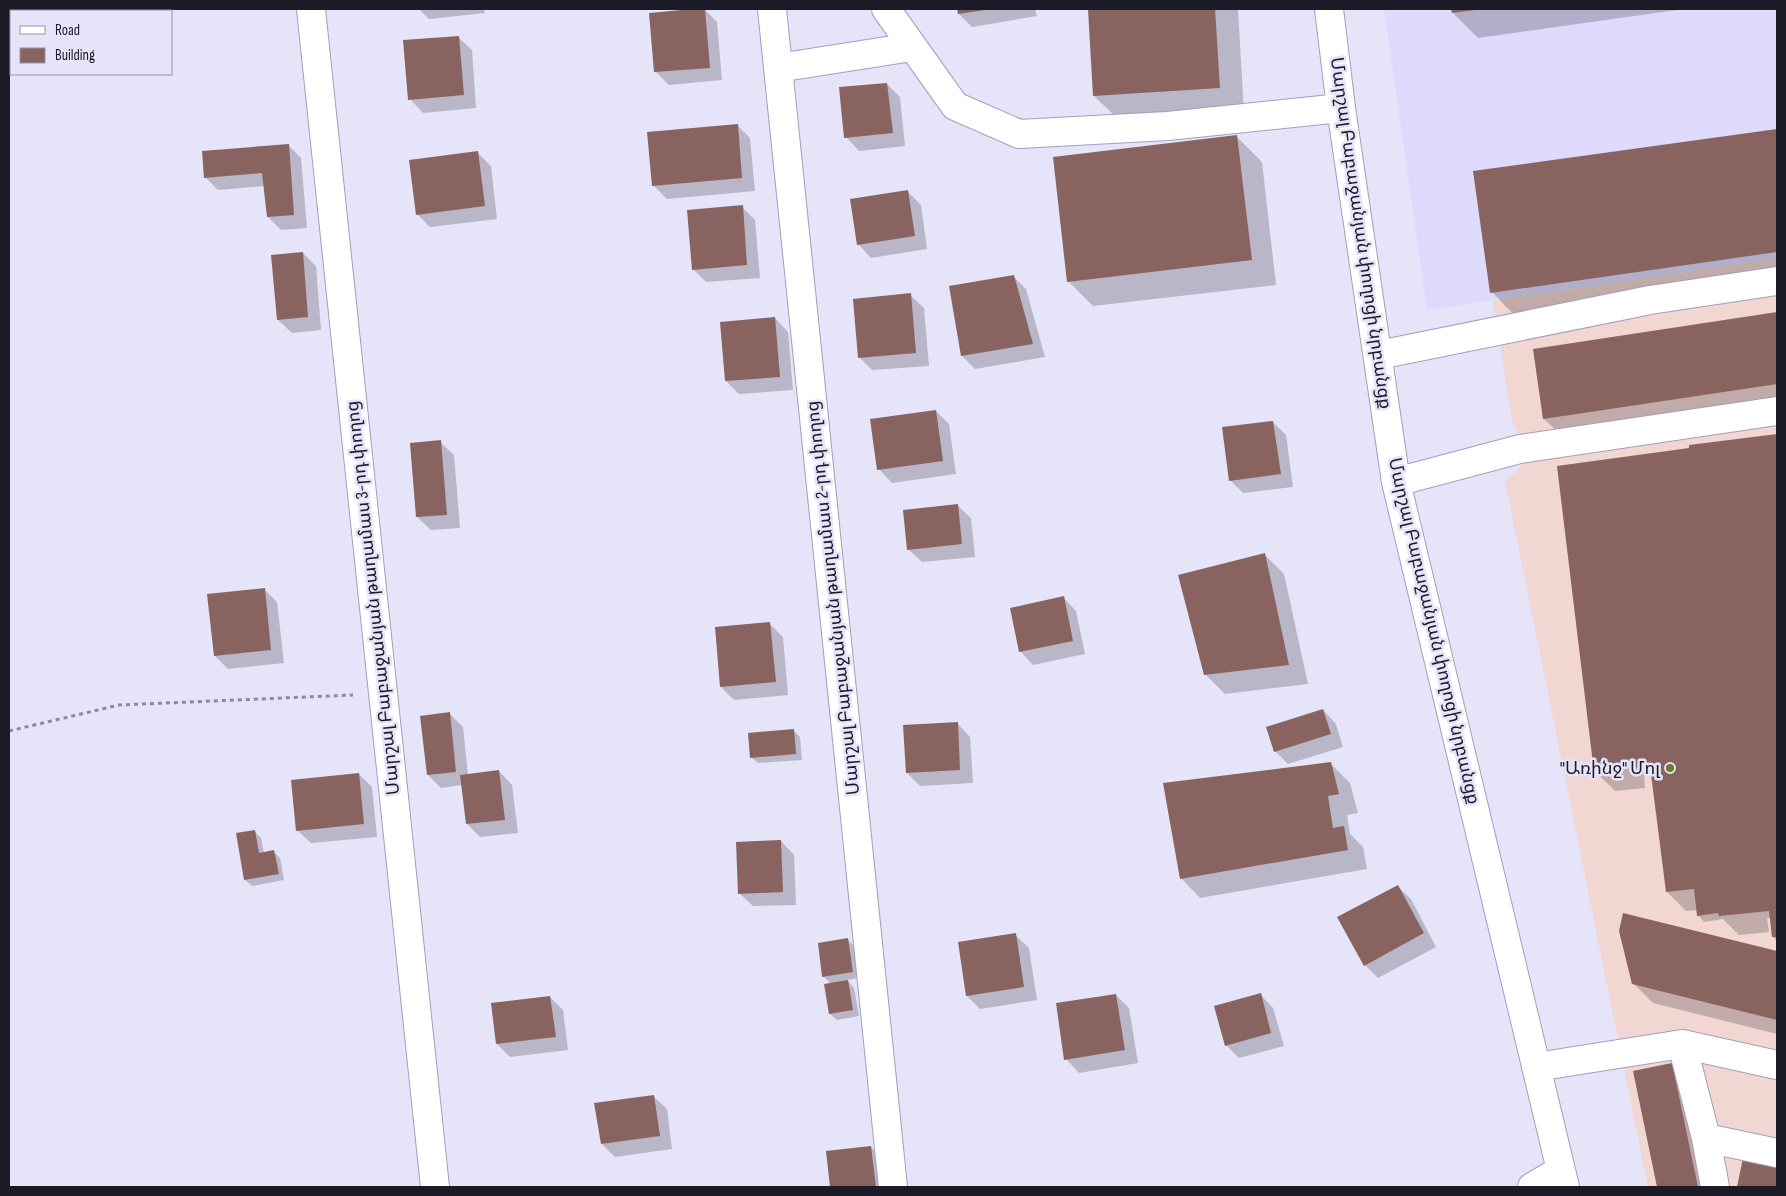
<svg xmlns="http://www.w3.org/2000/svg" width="1786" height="1196" font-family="'Sofia Sans Condensed','Noto Sans Armenian',sans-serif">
<rect width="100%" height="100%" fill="#e6e4f9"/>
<path fill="#f1d6d2" d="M 1777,258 L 1777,1187 L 1648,1187 L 1505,481 L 1522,466 L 1519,435 L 1512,422 L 1493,301 Z"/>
<path fill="#dedafc" d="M 1384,9 L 1777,9 L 1777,258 L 1427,310 Z"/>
<path fill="#0003" d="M 419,9 L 484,9 L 485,13 L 429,19 Z
M 704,9 L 717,22 L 722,80 L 669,85 L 655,71 Z
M 958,9 L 1035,9 L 1037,16 L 972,27 L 959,14 Z
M 1089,9 L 1238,9 L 1244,113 L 1120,121 L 1094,96 Z
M 1452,9 L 1684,9 L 1478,38 L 1453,13 Z
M 458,37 L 472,50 L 476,108 L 423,113 L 410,99 Z
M 887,84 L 900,97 L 905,146 L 859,151 L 846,137 Z
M 737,125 L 750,138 L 755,191 L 667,199 L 653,185 Z
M 1777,130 L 1777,281 L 1517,318 L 1492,292 L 1475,173 Z
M 1237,137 L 1262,162 L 1276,285 L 1093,306 L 1068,281 Z
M 288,145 L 301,158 L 307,228 L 281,230 L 268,217 L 265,186 L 218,190 L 205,177 Z
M 478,153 L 491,166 L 497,219 L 430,227 L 417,214 Z
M 908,192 L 921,205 L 927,249 L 871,258 L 858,244 Z
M 742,207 L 755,220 L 760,278 L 706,282 L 693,269 Z
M 303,253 L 316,266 L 321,330 L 292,333 L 278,320 Z
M 1013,276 L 1026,289 L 1045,357 L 975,369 L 962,356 Z
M 910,295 L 924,308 L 929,366 L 872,370 L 859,357 Z
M 1777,314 L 1777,413 L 1570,444 L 1544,419 L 1534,350 Z
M 775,318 L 788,332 L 793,390 L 739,394 L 726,381 Z
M 936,411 L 949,424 L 956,474 L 892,483 L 879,469 Z
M 1273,422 L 1286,435 L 1293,487 L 1243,493 L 1230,480 Z
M 1777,436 L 1777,941 L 1773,937 L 1771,918 L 1767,918 L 1769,932 L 1739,935 L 1723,919 L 1704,922 L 1698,915 L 1697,910 L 1686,911 L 1667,892 L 1652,773 L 1644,774 L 1645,788 L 1615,791 L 1596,772 L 1558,468 Z
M 440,442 L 454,455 L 460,528 L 431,530 L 417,517 Z
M 957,505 L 971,518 L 975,557 L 922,562 L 908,549 Z
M 1265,555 L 1284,574 L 1308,684 L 1225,694 L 1205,674 Z
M 264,589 L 277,602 L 284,663 L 228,669 L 215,656 Z
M 1063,597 L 1076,611 L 1085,654 L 1033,665 L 1020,651 Z
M 770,624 L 783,637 L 788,695 L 734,700 L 721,687 Z
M 1323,710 L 1336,724 L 1343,747 L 1288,764 L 1275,751 Z
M 449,713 L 463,727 L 468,775 L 499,771 L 512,785 L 518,833 L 480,837 L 467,824 L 462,785 L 441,788 L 428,775 Z
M 957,723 L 970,737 L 973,783 L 920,786 L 907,773 Z
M 793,730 L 800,737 L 802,760 L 758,763 L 751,757 Z
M 1330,763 L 1350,783 L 1358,813 L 1347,815 L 1350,834 L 1363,847 L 1367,869 L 1200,898 L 1181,878 Z
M 359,774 L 372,787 L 377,837 L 311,843 L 297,830 Z
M 255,832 L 261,838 L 264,854 L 274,852 L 280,858 L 284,880 L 252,886 L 245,880 Z
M 781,841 L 794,855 L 796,905 L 753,906 L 739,893 Z
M 1397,886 L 1411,899 L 1436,947 L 1378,978 L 1365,965 Z
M 1624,914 L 1777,952 L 1777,1034 L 1653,1003 L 1633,983 Z
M 1015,935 L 1029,948 L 1037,1000 L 980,1009 L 967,996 Z
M 848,940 L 854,946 L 859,978 L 847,980 L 854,988 L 859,1016 L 837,1020 L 830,1014 L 831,984 L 823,976 Z
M 1260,994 L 1273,1008 L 1284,1046 L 1239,1058 L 1226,1045 Z
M 1116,995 L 1129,1008 L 1138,1063 L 1079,1073 L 1066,1059 Z
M 550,997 L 563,1010 L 568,1050 L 510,1057 L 497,1044 Z
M 1672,1065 L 1697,1090 L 1717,1187 L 1658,1187 L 1635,1072 Z
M 653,1096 L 667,1109 L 672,1149 L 615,1157 L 602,1144 Z
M 871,1147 L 884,1160 L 887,1187 L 831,1187 L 827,1152 Z
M 1744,1160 L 1777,1167 L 1777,1187 L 1738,1187 Z"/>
<path fill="#88635f" d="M 693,9 L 705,9 L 710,68 L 654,72 L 649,13 Z
M 957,9 L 985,9 L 985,10 L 958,14 Z
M 1088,9 L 1215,9 L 1220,88 L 1093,96 Z
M 1451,9 L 1475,9 L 1475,10 L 1452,13 Z
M 459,36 L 464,95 L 408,100 L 403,40 Z
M 887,83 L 893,133 L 844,138 L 839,87 Z
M 738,124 L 742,178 L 652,186 L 647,132 Z
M 1777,129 L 1777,252 L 1490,293 L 1473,171 Z
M 1237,135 L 1252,260 L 1067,282 L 1053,157 Z
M 289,144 L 294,215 L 267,217 L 262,173 L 204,178 L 202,151 Z
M 478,151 L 485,206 L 416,215 L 409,160 Z
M 908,190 L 915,236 L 857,245 L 850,199 Z
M 743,205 L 747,265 L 692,270 L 687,210 Z
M 303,252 L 308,317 L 277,320 L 271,255 Z
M 1014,275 L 1033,344 L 961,356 L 949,286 Z
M 911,293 L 916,353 L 858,358 L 853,299 Z
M 1777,312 L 1777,384 L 1543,419 L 1533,349 Z
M 775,317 L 780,377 L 725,381 L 720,322 Z
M 936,410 L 943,461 L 877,470 L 870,419 Z
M 1273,421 L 1281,474 L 1229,481 L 1222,427 Z
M 1777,434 L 1777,937 L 1772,937 L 1769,911 L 1719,916 L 1718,913 L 1697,916 L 1694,889 L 1666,892 L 1650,766 L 1594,772 L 1557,466 L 1689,448 L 1689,445 Z
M 441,440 L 447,515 L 416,517 L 410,443 Z
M 958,504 L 962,544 L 907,550 L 903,510 Z
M 1265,553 L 1289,665 L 1204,675 L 1178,575 Z
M 265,588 L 271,650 L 214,656 L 207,594 Z
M 1064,596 L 1073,641 L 1019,652 L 1010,608 Z
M 770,622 L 776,682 L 720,687 L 715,627 Z
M 1323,709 L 1331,734 L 1274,752 L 1266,727 Z
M 450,712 L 456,772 L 427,775 L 420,716 Z
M 958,722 L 960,770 L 906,773 L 903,725 Z
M 794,729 L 796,754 L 750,758 L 748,733 Z
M 1331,762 L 1339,794 L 1328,796 L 1333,828 L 1344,826 L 1348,850 L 1180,879 L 1163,783 Z
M 499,770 L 505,820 L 466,824 L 460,775 Z
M 359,773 L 364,824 L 296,831 L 291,780 Z
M 255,830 L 259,853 L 274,850 L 279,874 L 244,880 L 236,833 Z
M 781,840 L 783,892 L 738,894 L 736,842 Z
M 1398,885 L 1424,933 L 1364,966 L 1337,917 Z
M 1623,913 L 1777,951 L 1777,1020 L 1632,984 L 1619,931 Z
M 1016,933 L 1024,987 L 966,996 L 958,942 Z
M 848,938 L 853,972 L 822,977 L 818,943 Z
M 848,980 L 853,1010 L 829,1014 L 824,984 Z
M 1261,993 L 1271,1033 L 1225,1046 L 1214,1006 Z
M 1116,994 L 1125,1050 L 1064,1060 L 1056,1003 Z
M 550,996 L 556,1037 L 496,1044 L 491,1003 Z
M 1672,1063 L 1698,1187 L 1657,1187 L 1633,1071 Z
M 654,1095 L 660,1136 L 601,1144 L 594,1103 Z
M 871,1146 L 876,1187 L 830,1187 L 826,1151 Z
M 1743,1158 L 1777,1165 L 1777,1187 L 1737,1187 Z"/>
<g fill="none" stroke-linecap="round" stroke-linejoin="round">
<g stroke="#a29ebf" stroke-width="30">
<path id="minor" d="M 311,9 L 435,1187
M 772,9 L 893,1187
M 886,9 L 955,106 L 1019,134 L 1168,126 L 1341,108
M 1329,9 L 1341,108 L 1396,482 L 1565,1187
M 778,68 L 912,47
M 1379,355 L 1650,300 L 1777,281
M 1396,482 L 1520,449 L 1777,411
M 1536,1067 L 1682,1044
M 1706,1138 L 1777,1153
M 1532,1187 L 1561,1170
M 1715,1187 L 1706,1138 L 1682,1044 L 1777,1065"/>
</g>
<path stroke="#8b899a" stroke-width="3" stroke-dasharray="4 4" stroke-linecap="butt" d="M 9,731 L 119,705 L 353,695"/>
<use href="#minor" stroke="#fff" stroke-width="28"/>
</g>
<circle fill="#6e7722" stroke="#e6e4f9" stroke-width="2" cx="1670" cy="768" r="5"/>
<g text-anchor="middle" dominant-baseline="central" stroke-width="5" stroke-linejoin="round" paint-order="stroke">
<g font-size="18" fill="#1c1a26" stroke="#e6e4f9">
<text transform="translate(1361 233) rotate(82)">Մարշալ Բաբաջանյան փողոցի նրբանցք</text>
<text transform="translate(373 598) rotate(-96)">Մարշալ Բաբաջանյան թաղամաս 3-րդ փողոց</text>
<text transform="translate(833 598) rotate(-96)">Մարշալ Բաբաջանյան թաղամաս 2-րդ փողոց</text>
<text transform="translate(1434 631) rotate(77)">Մարշալ Բաբաջանյան փողոցի նրբանցք</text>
</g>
<g font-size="18" fill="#1c1a26" stroke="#e6e4f9" text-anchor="end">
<text x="1660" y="768">"Առինջ" Մոլ</text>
</g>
</g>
<rect width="1786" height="1196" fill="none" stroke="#1c1a26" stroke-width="20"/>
<rect x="10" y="10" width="162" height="65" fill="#e6e4f9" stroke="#9593a5"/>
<rect x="20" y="26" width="25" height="8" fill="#ffffff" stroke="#9593a5"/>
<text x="55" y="35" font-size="15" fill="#1c1a26">Road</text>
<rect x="20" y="48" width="25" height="15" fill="#88635f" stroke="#9593a5"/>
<text x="55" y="60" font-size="15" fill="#1c1a26">Building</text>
</svg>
